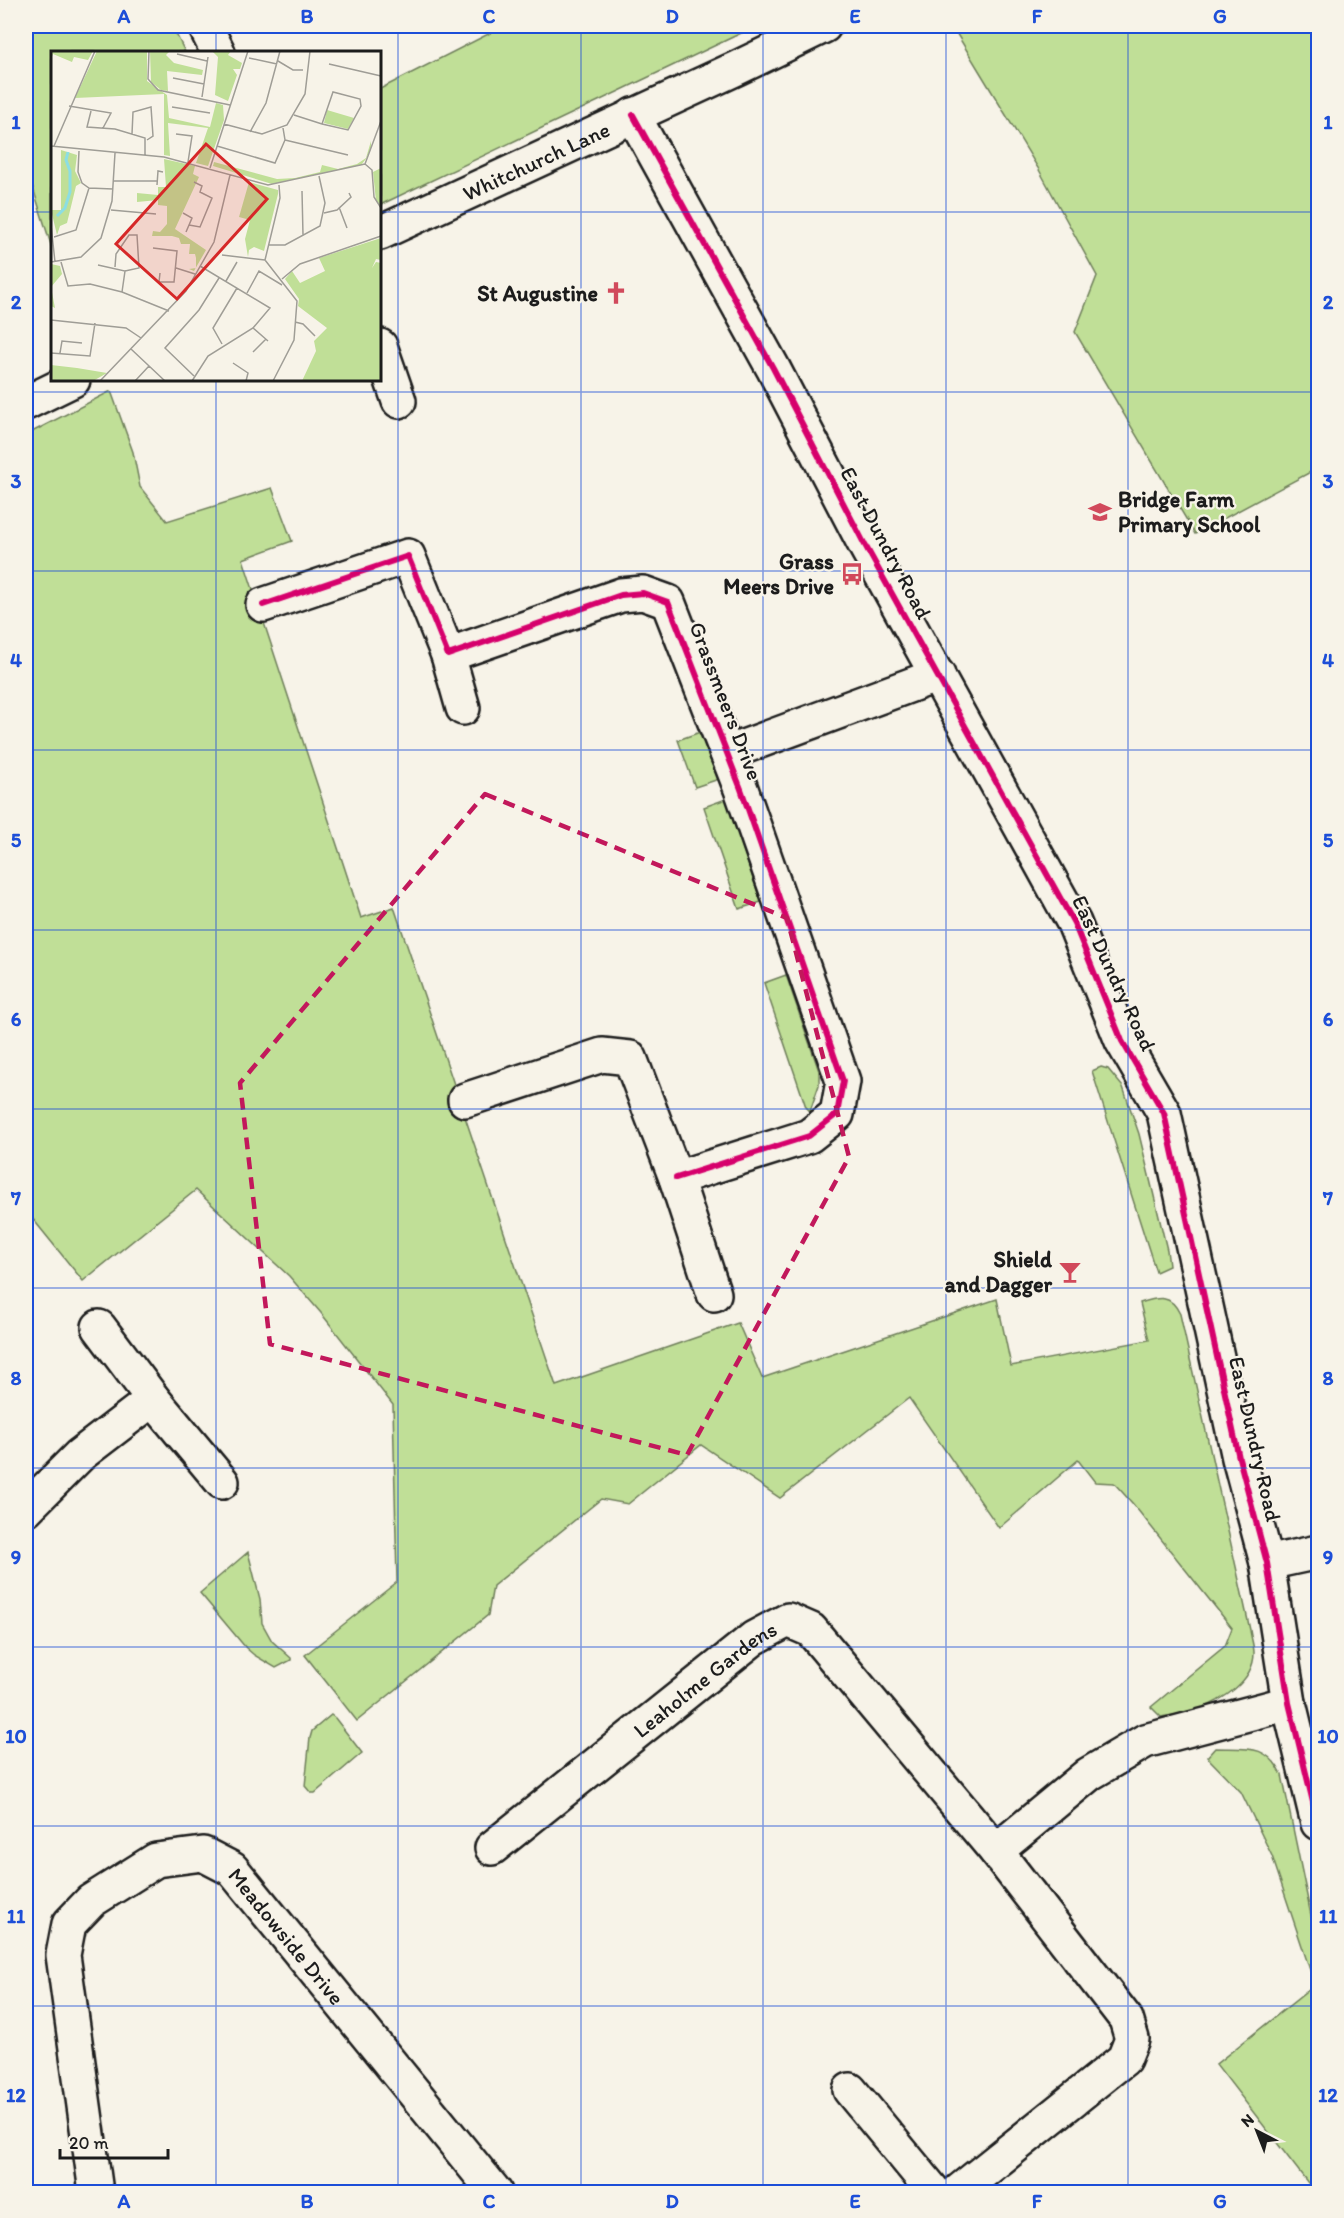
<svg xmlns="http://www.w3.org/2000/svg" width="1344" height="2218" font-family="Itim,sans-serif">
<rect width="100%" height="100%" fill="#f7f3e8"/>
<filter id="ink" filterUnits="userSpaceOnUse"><feTurbulence type="fractalNoise" baseFrequency=".0167" numOctaves="2"/><feDisplacementMap in="SourceGraphic" scale="12" xChannelSelector="R" yChannelSelector="G"/><feConvolveMatrix kernelMatrix="1 2 1 2 8 2 1 2 1" color-interpolation-filters="sRGB"/></filter>
<g filter="url(#ink)">
<path fill="#c0df97" stroke="#6e7e5a" stroke-width="1.5" d="M 26,26 L 172,26 L 185,52 L 52,52 L 52,248 L 26,166 Z
M 504,26 L 756,26 L 380,205 L 380,89 Z
M 952,26 L 1318,26 L 1318,468 L 1195,534 L 1075,332 L 1097,276 L 1038,168 Z
M 111,391 L 133,452 L 140,487 L 167,521 L 272,488 L 292,541 L 243,559 L 361,918 L 394,907 L 556,1386 L 738,1323 L 762,1378 L 997,1299 L 1011,1366 L 1149,1340 L 1140,1303 C 1159,1297 1171,1294 1180,1314 L 1250,1630 C 1251,1638 1254,1646 1254,1653 C 1254,1682 1221,1701 1198,1710 C 1186,1714 1173,1715 1161,1717 L 1151,1707 L 1225,1646 L 1232,1628 L 1133,1504 L 1114,1483 L 1095,1482 L 1078,1460 L 999,1528 L 909,1398 L 780,1498 L 701,1445 L 628,1504 L 601,1499 L 493,1586 L 488,1615 L 357,1721 L 305,1655 L 397,1582 L 393,1405 L 321,1313 L 289,1276 L 196,1190 L 83,1281 L 28,1213 L 26,1214 L 26,435 Z
M 703,731 L 719,779 L 695,787 L 678,740 Z
M 726,799 L 761,902 L 739,909 L 704,807 Z
M 786,975 L 819,1071 L 819,1085 L 810,1111 L 806,1107 L 764,983 Z
M 1101,1067 L 1108,1069 L 1123,1087 L 1139,1134 L 1167,1250 L 1169,1266 L 1156,1272 L 1092,1071 Z
M 248,1552 L 260,1599 L 262,1623 L 272,1641 L 291,1658 L 291,1660 L 276,1668 L 254,1655 L 246,1648 L 200,1593 Z
M 331,1715 L 335,1718 L 362,1753 L 315,1793 L 311,1793 L 305,1786 L 310,1738 L 312,1731 Z
M 1215,1748 C 1245,1749 1267,1743 1282,1775 L 1318,1949 L 1318,2192 L 1315,2192 L 1216,2064 L 1315,1985 L 1272,1856 L 1241,1792 L 1207,1757 Z"/>
<g fill="none" stroke-linecap="round" stroke-linejoin="round">
<g stroke="#1c1c1c" stroke-width="38">
<g id="minor">
<path d="M 205,26 L 218,52"/>
<path d="M 633,115 L 773,368 L 865,545 L 1074,923 L 1122,1041 L 1164,1113 L 1239,1458 L 1267,1563 L 1289,1703 L 1318,1823"/>
<path id="s1" d="M 380,233 L 737,68 L 824,26"/>
<path d="M 380,346 L 399,401"/>
<path d="M 26,403 L 73,380"/>
<path d="M 263,605 L 408,556 L 448,655 L 621,595 L 643,593 L 668,602 L 741,789 L 843,1081 L 837,1114 L 809,1136 L 676,1178"/>
<path d="M 448,655 L 463,708"/>
<path d="M 727,753 L 938,675"/>
<path d="M 465,1100 L 602,1055 L 630,1058 L 676,1178 L 714,1294"/>
<path d="M 99,1327 L 153,1399 L 222,1482"/>
<path d="M 26,1509 L 80,1455 L 153,1399"/>
<path d="M 1267,1563 L 1318,1552"/>
<path id="s2" d="M 492,1848 L 754,1638 L 788,1620 L 811,1630 L 996,1851 L 1126,2019 L 1132,2039 L 1124,2059 L 958,2192"/>
<path d="M 996,1851 L 1089,1774 L 1145,1741 L 1289,1703"/>
<path d="M 850,2090 L 934,2192"/>
<path id="s3" d="M 96,2192 L 63,1955 L 69,1924 L 91,1901 L 156,1860 L 203,1854 L 232,1869 L 495,2192"/>
</g>
</g>
<use href="#minor" stroke="#f7f3e8" stroke-width="33"/>
<g stroke="#f7f3e8" stroke-width="10">
<path id="cycleway" d="M 633,115 L 773,368 L 865,545 L 1074,923 L 1122,1041 L 1164,1113 L 1239,1458 L 1267,1563 L 1289,1703 L 1318,1823
M 263,605 L 408,556 L 448,655 L 621,595 L 643,593 L 668,602 L 741,789 L 843,1081 L 837,1114 L 809,1136 L 676,1178"/>
</g>
<use href="#cycleway" stroke="#d6006c" stroke-width="6"/>
</g>
</g>
<path fill="none" stroke="#c2185b" stroke-width="4.5" stroke-dasharray="12 8" stroke-linejoin="round" d="M 485,794 L 787,918 L 849,1157 L 687,1455 L 270,1344 L 240,1083 Z"/>
<path fill="none" stroke="#1d4ed8" stroke-width="1.5" stroke-opacity="0.55" d="M 216,26 L 216,52M 398,26 L 398,2192M 581,26 L 581,2192M 763,26 L 763,2192M 946,26 L 946,2192M 1128,26 L 1128,2192M 26,212 L 52,212M 380,212 L 1318,212M 216,380 L 216,2192M 26,392 L 1318,392M 26,571 L 1318,571M 26,750 L 1318,750M 26,930 L 1318,930M 26,1109 L 1318,1109M 26,1288 L 1318,1288M 26,1468 L 1318,1468M 26,1647 L 1318,1647M 26,1826 L 1318,1826M 26,2006 L 1318,2006"/>
<defs>
<g id="church-bare" transform="scale(1.8)"><path d="M-1.2-6h2.4v3.5h3.3v2.4h-3.3V6h-2.4V-.1h-3.3v-2.4h3.3Z" fill="#d1495b" stroke="#f7f3e8" stroke-width="2.5" paint-order="stroke"/></g>
<g id="school-bare" transform="scale(1.8)"><path d="M0-5L7-2L0 1L-7-2ZM-4 1L0 2.5L4 1V4Q0 6-4 4Z" fill="#d1495b" stroke="#f7f3e8" stroke-width="2.5" paint-order="stroke"/></g>
<g id="bus-bare" transform="scale(1.8)"><path d="M-5-6H5V4H4V6H2V4H-2V6H-4V4H-5ZM-3.5-4V0h7V-4ZM-3.5 1.2v1.5H-2V1.2ZM2 1.2v1.5H3.5V1.2Z" fill="#d1495b" stroke="#f7f3e8" stroke-width="2.5" paint-order="stroke"/></g>
<g id="bar-bare" transform="scale(1.8)"><path d="M-6-5H6L.8 .8V4.5H3.5V6h-7V4.5H-.8V.8Z" fill="#d1495b" stroke="#f7f3e8" stroke-width="2.5" paint-order="stroke"/></g>
</defs>
<g fill-rule="evenodd">
<use href="#church-bare" x="616" y="293"/>
<use href="#school-bare" x="1100" y="512"/>
<use href="#bus-bare" x="852" y="574"/>
<use href="#bar-bare" x="1070" y="1272"/>
</g>
<g text-anchor="middle" dominant-baseline="central" stroke-width="4.5" stroke-linejoin="round" paint-order="stroke">
<g font-size="22" fill="#1c1c1c" stroke="#f7f3e8">
<text stroke="none"><textPath href="#s1" startOffset="172">Whitchurch Lane</textPath></text>
<text transform="translate(886 543) rotate(62)">East Dundry Road</text>
<text transform="translate(726 701) rotate(69)">Grassmeers Drive</text>
<text transform="translate(1114 973) rotate(65)">East Dundry Road</text>
<text transform="translate(1255 1439) rotate(77)">East Dundry Road</text>
<text stroke="none"><textPath href="#s2" startOffset="272">Leaholme Gardens</textPath></text>
<text stroke="none"><textPath href="#s3" startOffset="546">Meadowside Drive</textPath></text>
</g>
<g font-size="22" font-weight="bold" fill="#1c1c1c" stroke="#f7f3e8" text-anchor="end">
<text x="598" y="293">St Augustine</text>
<text x="1118" y="499" text-anchor="start">Bridge Farm<tspan x="1118" dy="25">Primary School</tspan></text>
<text x="834" y="561">Grass<tspan x="834" dy="25">Meers Drive</tspan></text>
<text x="1052" y="1259">Shield<tspan x="1052" dy="25">and Dagger</tspan></text>
</g>
</g>
<g transform="translate(51 51)">
<rect width="330" height="330" fill="#f7f3e8"/>
<path d="M 0,0 L 42,0 L 37,9 L 23,6 L 21,11 L 2,3 L 0,8 ZM 46,0 L 96,0 L 96,30 L 116,44 L 118,67 L 159,76 L 165,52 L 172,54 L 173,69 L 157,115 L 145,112 L 157,77 L 117,72 L 119,105 L 113,104 L 113,43 L 24,47 ZM 99,0 L 119,0 L 115,4 L 123,12 L 152,19 L 151,24 L 116,20 L 117,40 L 110,39 L 100,31 ZM 161,0 L 180,0 L 177,4 L 191,12 L 189,18 L 182,18 L 186,24 L 177,50 L 164,44 L 167,6 ZM 276,59 L 303,67 L 297,78 L 273,72 ZM 320,90 L 320,97 L 315,108 L 310,114 L 221,133 L 162,115 L 163,111 L 226,128 L 244,127 L 269,121 L 271,114 L 287,118 L 306,113 L 315,107 ZM 10,99 L 26,104 L 24,120 L 30,132 L 25,135 L 16,172 L 9,175 L 6,184 L 0,159 L 10,159 ZM 113,108 L 144,115 L 142,123 L 148,126 L 124,178 L 155,199 L 143,220 L 138,218 L 145,217 L 145,207 L 144,203 L 138,203 L 139,193 L 130,193 L 128,187 L 121,185 L 101,185 L 102,180 L 109,181 L 116,173 L 116,155 L 107,154 L 107,149 L 86,151 L 86,142 L 107,144 L 107,136 L 115,136 ZM 330,117 L 330,156 L 325,150 L 322,121 ZM 198,131 L 227,139 L 227,143 L 213,200 L 203,196 L 198,199 L 197,206 L 194,188 L 199,169 L 188,166 ZM 330,187 L 330,209 L 325,208 L 321,217 L 325,211 L 330,212 L 330,330 L 251,330 L 265,300 L 263,290 L 276,277 L 247,255 L 248,248 L 234,228 L 241,220 L 249,232 L 274,220 L 268,207 ZM 0,213 L 9,215 L 11,223 L 0,236 L 4,257 L 0,255 ZM 0,314 L 26,317 L 56,322 L 42,330 L 0,330 Z" fill="#c0df97"/>
<path fill="none" stroke="#8cdee3" stroke-width="3" d="M 6,165 L 14,157 L 19,141 L 19,120 L 15,109 L 17,101"/>
<path fill="none" stroke="#9f9d96" stroke-width="1.5" d="M 98,0 L 97,28 L 107,39 L 179,54M 126,3 L 156,10M 198,7 L 226,13M 227,10 L 242,19 L 252,19M 278,13 L 330,25M 122,27 L 153,33M 151,46 L 157,6M 18,55 L 60,62 L 52,77M 121,56 L 159,62M 40,60 L 36,76 L 64,78 L 94,87 L 94,104M 243,64 L 271,73 L 297,79 L 310,55 L 309,48 L 282,41 L 271,73M 173,73 L 211,83 L 236,74 L 254,43 L 259,0M 199,81 L 215,52 L 229,0M 81,83 L 82,61 L 100,56 L 102,85 L 96,89M 125,83 L 141,85 L 137,111M 234,89 L 297,104M 0,95 L 113,106 L 217,134 L 314,113M 3,95 L 44,0M 166,95 L 224,112 L 234,89 L 232,77M 28,100 L 27,121 L 31,132 L 38,137 L 62,138M 314,113 L 321,119 L 323,146 L 330,157M 314,113 L 330,70M 159,117 L 197,0M 62,130 L 106,130M 106,134 L 107,120 L 112,121M 251,140 L 252,184M 288,156 L 296,177M 60,159 L 105,163M 132,162 L 141,167 L 135,181M 273,162 L 286,159 L 300,146 L 298,142M 0,174 L 4,211M 138,174 L 149,176 L 161,147 L 149,141 L 151,135 L 143,131M 3,186 L 25,179 L 38,137M 217,194 L 234,194 L 269,175 L 274,152 L 268,125M 102,197 L 126,200 L 123,231 L 108,231 L 109,222M 171,204 L 214,209M 214,209 L 246,250 L 243,289 L 222,330M 214,209 L 229,147 L 228,134M 0,211 L 30,206 L 50,187 L 61,150 L 64,102M 10,211 L 17,235 L 39,233 L 71,241 L 118,260M 47,214 L 74,220 L 71,241M 64,216 L 65,203 L 78,184 L 86,184 L 88,217 L 74,220M 125,217 L 144,223M 231,228 L 249,213 L 330,185M 175,230 L 186,211M 196,242 L 208,220 L 231,234M 0,269 L 75,277 L 90,287M 244,271 L 252,273 L 264,285M 202,277 L 217,290M 171,293 L 162,277 L 186,237M 80,298 L 114,330M 202,301 L 215,288M 0,302 L 39,305 L 44,272M 9,302 L 11,290 L 31,292M 182,312 L 197,322 L 195,330M 143,325 L 114,297 L 148,259 L 168,227M 49,330 L 135,240 L 163,191 L 179,124M 84,330 L 98,315M 141,330 L 157,305 L 202,277 L 219,257 L 149,215"/>
<path fill="#d62828" fill-opacity="0.15" stroke="#d62828" stroke-width="3" d="M 155,93 L 216,148 L 126,248 L 65,193 Z"/>
<rect width="330" height="330" fill="none" stroke="#1c1c1c" stroke-width="3"/>
</g>
<rect width="1344" height="2218" fill="none" stroke="#f7f3e8" stroke-width="66"/>
<g transform="translate(1257 2131) rotate(318)" stroke="#f7f3e8" stroke-width="4.5" paint-order="stroke">
<path d="M0-4.5L10 22L0 15L-10 22Z" fill="#1c1c1c"/>
<text y="-9" font-size="16" font-weight="bold" text-anchor="middle" fill="#1c1c1c">N</text>
</g>
<path d="M60 2149v9h108v-9" fill="none" stroke="#1c1c1c" stroke-width="3"/>
<text x="69" y="2149" font-size="18" fill="#1c1c1c" stroke="#f7f3e8" stroke-width="4.5" paint-order="stroke">20 m</text>
<rect x="33" y="33" width="1278" height="2152" fill="none" stroke="#1d4ed8" stroke-width="2"/>
<g font-size="20" text-anchor="middle" font-weight="bold" fill="#1d4ed8">
<text x="124" y="23">A</text>
<text x="307" y="23">B</text>
<text x="489" y="23">C</text>
<text x="672" y="23">D</text>
<text x="855" y="23">E</text>
<text x="1037" y="23">F</text>
<text x="1220" y="23">G</text>
<text x="16" y="129">1</text>
<text x="1328" y="129">1</text>
<text x="16" y="309">2</text>
<text x="1328" y="309">2</text>
<text x="16" y="488">3</text>
<text x="1328" y="488">3</text>
<text x="16" y="667">4</text>
<text x="1328" y="667">4</text>
<text x="16" y="847">5</text>
<text x="1328" y="847">5</text>
<text x="16" y="1026">6</text>
<text x="1328" y="1026">6</text>
<text x="16" y="1205">7</text>
<text x="1328" y="1205">7</text>
<text x="16" y="1385">8</text>
<text x="1328" y="1385">8</text>
<text x="16" y="1564">9</text>
<text x="1328" y="1564">9</text>
<text x="16" y="1743">10</text>
<text x="1328" y="1743">10</text>
<text x="16" y="1923">11</text>
<text x="1328" y="1923">11</text>
<text x="16" y="2102">12</text>
<text x="1328" y="2102">12</text>
<text x="124" y="2208">A</text>
<text x="307" y="2208">B</text>
<text x="489" y="2208">C</text>
<text x="672" y="2208">D</text>
<text x="855" y="2208">E</text>
<text x="1037" y="2208">F</text>
<text x="1220" y="2208">G</text>
</g>
</svg>
